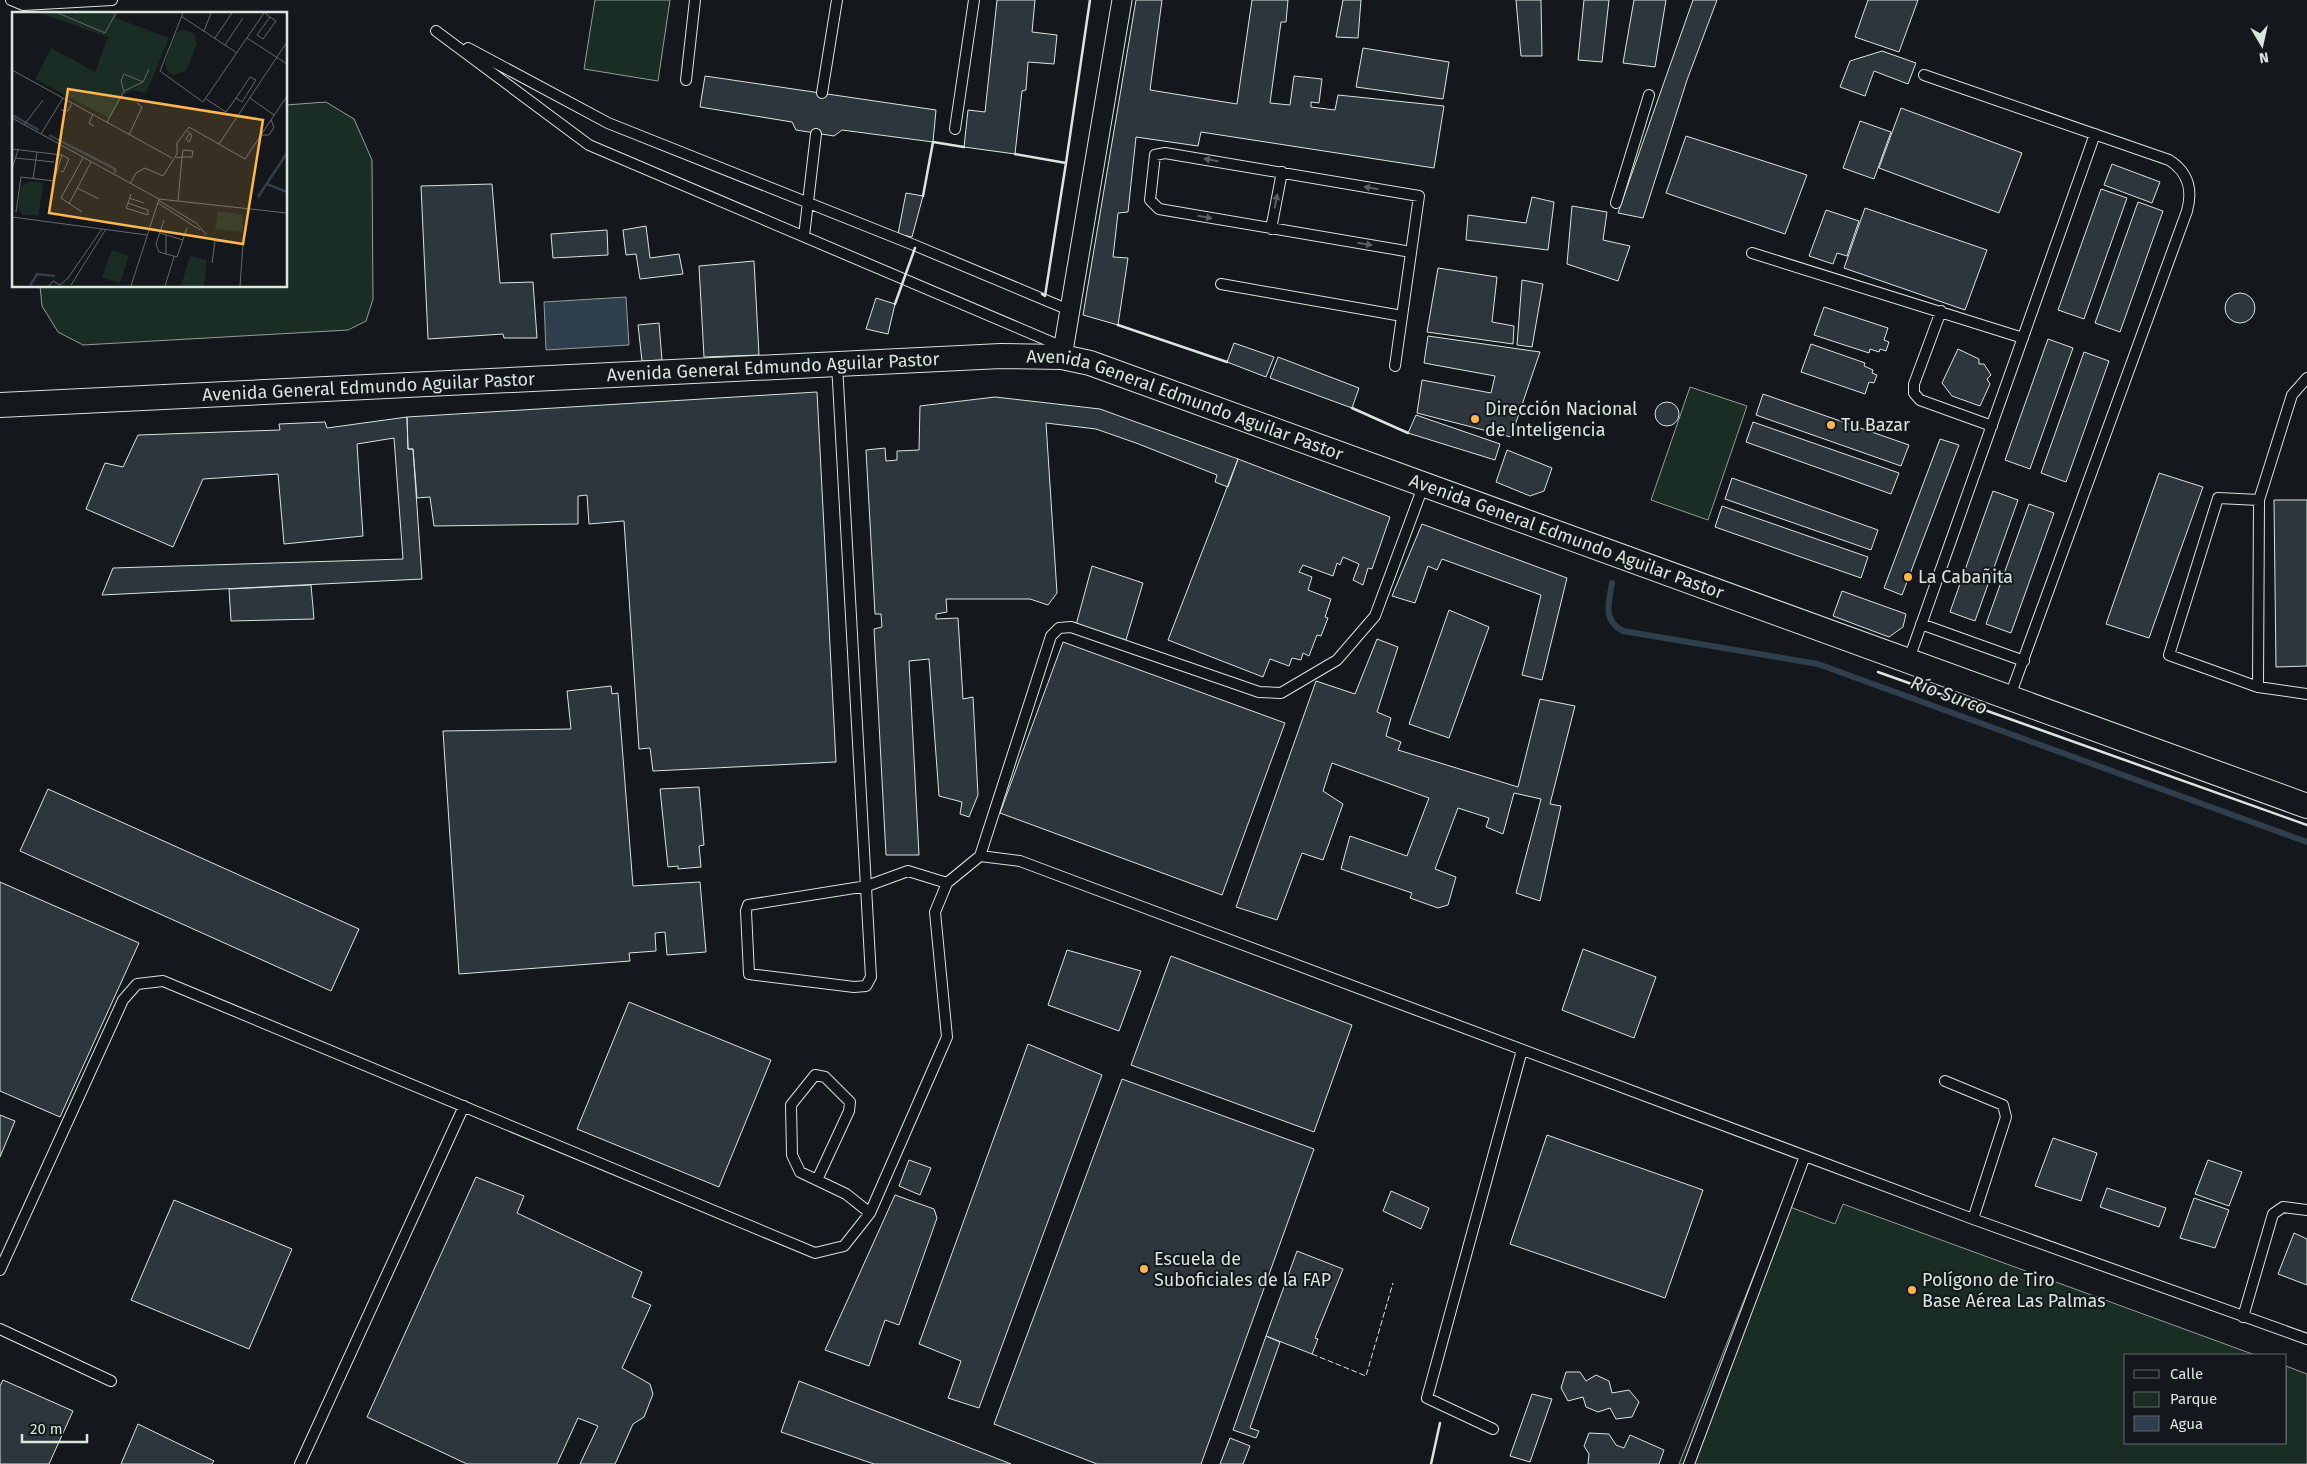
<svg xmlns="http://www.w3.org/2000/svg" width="2307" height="1464" font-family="'Fira Sans',sans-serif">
<rect width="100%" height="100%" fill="#14181c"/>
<path fill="#1a2d24" stroke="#939e99" d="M 595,0 L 670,0 L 658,81 L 584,69 Z
M 326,102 L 354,119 L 372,160 L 373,299 L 366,321 L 348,330 L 83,345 L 58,332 L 42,306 L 40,286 L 286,286 L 286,105 Z
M 1690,387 L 1747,406 L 1708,520 L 1651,500 Z
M 1782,1204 L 1835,1224 L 1843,1204 L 2255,1355 L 2126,1355 L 2126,1443 L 2286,1443 L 2286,1366 L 2307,1374 L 2307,1464 L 1679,1464 Z"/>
<path fill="#2f3f4d" stroke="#939e99" d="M 626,297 L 629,345 L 546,350 L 544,302 Z"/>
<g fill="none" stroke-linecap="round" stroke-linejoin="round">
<path stroke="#2f3f4d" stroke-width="6" d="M 1612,583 C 1609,603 1602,620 1623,631 L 1818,664 L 2307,842"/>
</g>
<path fill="#2c363c" stroke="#d8e6dc" d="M 997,0 L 1035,0 L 1032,32 L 1057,35 L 1054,64 L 1028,62 L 1026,90 L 1022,91 L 1015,154 L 964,147 L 968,110 L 985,112 Z
M 1136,0 L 1162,0 L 1150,90 L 1237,104 L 1252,0 L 1288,0 L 1286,22 L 1281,22 L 1270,103 L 1290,105 L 1294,76 L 1322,79 L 1319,103 L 1311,102 L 1311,107 L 1335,110 L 1338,95 L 1444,106 L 1434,168 L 1201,132 L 1198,146 L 1136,137 L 1128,212 L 1118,213 L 1113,257 L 1128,258 L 1118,325 L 1083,315 Z
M 1343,0 L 1361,0 L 1358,38 L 1336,37 Z
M 1516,0 L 1541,0 L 1542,56 L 1521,56 Z
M 1584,0 L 1609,0 L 1602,62 L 1578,60 Z
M 1634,0 L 1666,0 L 1655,67 L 1623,63 Z
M 1693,0 L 1717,0 L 1687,80 L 1643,218 L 1618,213 Z
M 1868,0 L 1918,0 L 1899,52 L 1855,37 Z
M 1363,48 L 1449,62 L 1443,99 L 1356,87 Z
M 1882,51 L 1916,63 L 1908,84 L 1874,71 L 1865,96 L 1840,87 L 1850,61 Z
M 705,76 L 936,110 L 933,142 L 842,130 L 834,136 L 796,130 L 792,122 L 700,107 Z
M 1901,108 L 2022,153 L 1999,213 L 1879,168 Z
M 1860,121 L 1891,132 L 1874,179 L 1843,168 Z
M 1686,136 L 1807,175 L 1785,234 L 1666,193 Z
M 2112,164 L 2160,182 L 2152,203 L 2104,185 Z
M 492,184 L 500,283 L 533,282 L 537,338 L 504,338 L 503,334 L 428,339 L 421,186 Z
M 2101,189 L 2127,198 L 2084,319 L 2058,310 Z
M 906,193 L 923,196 L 912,237 L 898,234 Z
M 1532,197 L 1554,202 L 1548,250 L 1466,240 L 1468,215 L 1526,223 Z
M 2138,202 L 2163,211 L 2120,332 L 2095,323 Z
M 1572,206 L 1607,212 L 1603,240 L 1630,246 L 1618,281 L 1567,264 Z
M 1865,208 L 1987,250 L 1965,310 L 1844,268 Z
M 1826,210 L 1859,221 L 1847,256 L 1837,253 L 1833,264 L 1809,256 Z
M 646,226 L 650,258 L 679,254 L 683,274 L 640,279 L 636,254 L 626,255 L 623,230 Z
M 607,230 L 608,255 L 553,258 L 551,234 Z
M 754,261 L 759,355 L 704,357 L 699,266 Z
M 1438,268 L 1497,277 L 1492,322 L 1514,326 L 1513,344 L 1427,332 Z
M 1522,280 L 1543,284 L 1532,347 L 1517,345 Z
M2225 308a15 15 0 1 1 30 0a15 15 0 1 1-30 0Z
M 876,298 L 895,304 L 888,334 L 866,329 Z
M 1824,307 L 1888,328 L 1884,340 L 1889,342 L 1886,351 L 1880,349 L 1879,352 L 1870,349 L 1869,353 L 1814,335 Z
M 659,323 L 662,360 L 642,361 L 638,325 Z
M 1428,336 L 1540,352 L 1511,437 L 1417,413 L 1422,380 L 1491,393 L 1495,376 L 1424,363 Z
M 2048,339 L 2073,348 L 2030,469 L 2005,460 Z
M 1234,343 L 1274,357 L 1266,377 L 1227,362 Z
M 1811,344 L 1865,363 L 1864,366 L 1873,370 L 1872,373 L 1877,375 L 1874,383 L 1869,382 L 1865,394 L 1801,372 Z
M 1958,349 L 1979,359 L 1979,364 L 1984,364 L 1991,375 L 1987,379 L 1990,384 L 1980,406 L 1952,396 L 1942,383 Z
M 2084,352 L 2109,361 L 2066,482 L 2041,473 Z
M 1278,357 L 1359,388 L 1352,408 L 1270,378 Z
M 817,392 L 836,762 L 653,771 L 650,748 L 639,749 L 624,521 L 589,524 L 587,495 L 578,496 L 578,524 L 434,526 L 430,497 L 417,498 L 413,449 L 408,449 L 407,417 Z
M 1763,394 L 1909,445 L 1901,466 L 1756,415 Z
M 995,397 L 1100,409 L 1238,459 L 1228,487 L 1215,482 L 1217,475 L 1136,443 L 1096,429 L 1046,423 L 1057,593 L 1048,605 L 1030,599 L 946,599 L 947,612 L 936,614 L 936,619 L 958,618 L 963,699 L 973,697 L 978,795 L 969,817 L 960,814 L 962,802 L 939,796 L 929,659 L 909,661 L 919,855 L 886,855 L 874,629 L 882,627 L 881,614 L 875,614 L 866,450 L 885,448 L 886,461 L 897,460 L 897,451 L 919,450 L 920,406 Z
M1655 414a12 12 0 1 1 24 0a12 12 0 1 1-24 0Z
M 1416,415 L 1500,444 L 1495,460 L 1408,433 Z
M 407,417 L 408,449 L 413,449 L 422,579 L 102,595 L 113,568 L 403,559 L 394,438 L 357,444 L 363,536 L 284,544 L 278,474 L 203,479 L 173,547 L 86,509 L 105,463 L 123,467 L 138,435 L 280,430 L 279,424 L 325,422 L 327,428 Z
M 1753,422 L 1899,473 L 1891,494 L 1746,442 Z
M 1940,439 L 1959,445 L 1902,595 L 1884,588 Z
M 1507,450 L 1552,468 L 1544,491 L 1530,496 L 1496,482 Z
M 1238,459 L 1390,517 L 1372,569 L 1368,568 L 1363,585 L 1353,580 L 1359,564 L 1343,557 L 1340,565 L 1337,563 L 1333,576 L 1303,565 L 1299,572 L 1312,577 L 1308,590 L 1331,599 L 1325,617 L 1328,618 L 1321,636 L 1317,635 L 1309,656 L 1303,653 L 1301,660 L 1292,658 L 1289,666 L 1270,659 L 1263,677 L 1168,640 Z
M 2159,473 L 2203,487 L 2149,638 L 2106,624 Z
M 1732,478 L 1878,530 L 1871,550 L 1725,499 Z
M 1993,491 L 2018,500 L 1975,621 L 1950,612 Z
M 2274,500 L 2307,500 L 2307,666 L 2276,667 Z
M 2029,504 L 2054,513 L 2011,633 L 1986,624 Z
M 1722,506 L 1868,557 L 1861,578 L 1715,527 Z
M 1422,524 L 1567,578 L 1542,680 L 1522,675 L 1541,595 L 1442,559 L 1437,570 L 1428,566 L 1415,603 L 1392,596 Z
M 1092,566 L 1143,583 L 1126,640 L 1076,625 Z
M 311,585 L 314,619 L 231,621 L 229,589 Z
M 1842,591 L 1906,614 L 1903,627 L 1889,637 L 1833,616 Z
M 1449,610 L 1489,627 L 1449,738 L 1409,724 Z
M 1377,639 L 1398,647 L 1377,712 L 1391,718 L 1386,736 L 1401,742 L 1398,750 L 1518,787 L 1540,699 L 1575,706 L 1550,804 L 1561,806 L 1540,901 L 1516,893 L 1541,799 L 1514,793 L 1503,834 L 1486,827 L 1489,818 L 1458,808 L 1435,869 L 1456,877 L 1448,905 L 1438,908 L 1410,898 L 1412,893 L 1341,869 L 1350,836 L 1407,856 L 1429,798 L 1332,763 L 1323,791 L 1343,804 L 1323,860 L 1302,853 L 1277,920 L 1236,907 L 1316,681 L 1355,694 Z
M 1063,642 L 1285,723 L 1222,895 L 1000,813 Z
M 611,686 L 612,694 L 618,693 L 633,886 L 700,882 L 706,952 L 667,955 L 665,932 L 655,933 L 656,951 L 629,953 L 630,961 L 459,974 L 443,731 L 571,729 L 567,691 Z
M 699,787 L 704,845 L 699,846 L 701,867 L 678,869 L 678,866 L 668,867 L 660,789 Z
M 48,789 L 359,929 L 331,991 L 20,851 Z
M 0,882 L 139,943 L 60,1117 L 0,1091 Z
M 1583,949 L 1656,977 L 1634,1038 L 1562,1010 Z
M 1067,950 L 1141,971 L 1119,1031 L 1048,1005 Z
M 1171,956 L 1352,1025 L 1314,1132 L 1131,1065 Z
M 629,1002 L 771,1060 L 719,1187 L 577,1129 Z
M 1028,1044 L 1102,1075 L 979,1408 L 948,1398 L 961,1361 L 919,1344 Z
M 1122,1079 L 1314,1149 L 1201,1464 L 1097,1464 L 994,1424 Z
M 0,1115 L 15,1121 L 0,1157 Z
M 1547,1135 L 1703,1190 L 1665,1298 L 1510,1244 Z
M 2053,1138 L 2097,1153 L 2081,1201 L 2035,1186 Z
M 909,1160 L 931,1168 L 920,1195 L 899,1186 Z
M 2208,1160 L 2242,1172 L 2229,1206 L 2195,1194 Z
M 476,1177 L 524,1196 L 517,1213 L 642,1272 L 632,1297 L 651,1305 L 622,1368 L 650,1384 L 653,1394 L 644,1417 L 633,1424 L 615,1464 L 580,1464 L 598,1426 L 578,1418 L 557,1464 L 467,1464 L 367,1417 Z
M 2107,1188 L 2166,1208 L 2159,1227 L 2100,1207 Z
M 1391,1191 L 1429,1208 L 1421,1229 L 1383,1211 Z
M 895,1195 L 934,1209 L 937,1218 L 899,1325 L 885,1320 L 869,1366 L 825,1350 Z
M 2194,1198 L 2229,1210 L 2215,1248 L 2180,1238 Z
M 174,1200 L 292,1249 L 249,1349 L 131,1300 Z
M 2294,1233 L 2307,1239 L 2307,1285 L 2278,1274 Z
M 1297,1251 L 1343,1269 L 1315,1338 L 1318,1339 L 1312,1354 L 1266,1336 Z
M 1266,1336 L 1280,1342 L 1250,1428 L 1259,1431 L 1256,1438 L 1233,1430 Z
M 1566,1372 L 1580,1372 L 1586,1381 L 1596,1375 L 1609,1381 L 1612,1393 L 1629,1390 L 1639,1402 L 1632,1417 L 1616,1419 L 1610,1408 L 1598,1412 L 1586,1407 L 1583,1397 L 1568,1401 L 1561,1388 Z
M 3,1380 L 73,1411 L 49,1464 L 0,1464 L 0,1386 Z
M 799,1381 L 1011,1464 L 874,1464 L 781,1432 Z
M 1532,1394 L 1552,1399 L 1530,1462 L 1510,1456 Z
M 138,1424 L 214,1461 L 212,1464 L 121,1464 Z
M 1589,1433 L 1609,1434 L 1616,1445 L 1624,1448 L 1630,1435 L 1664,1450 L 1659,1464 L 1588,1464 L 1589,1454 L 1584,1446 Z
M 1230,1438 L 1250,1446 L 1243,1464 L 1220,1464 Z"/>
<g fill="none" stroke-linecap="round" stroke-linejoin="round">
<g stroke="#d8e6dc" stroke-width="12">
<path id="service" d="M 11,0 L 23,5 L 112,0
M 436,31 L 589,145 L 1063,347
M 468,48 L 608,123 L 914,245 L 1069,310
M 1924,75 L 2169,160 C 2188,172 2193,189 2187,211 L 2010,696
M 686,80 L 695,0
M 822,93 L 837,0
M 955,129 L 974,0
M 1616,203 L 1649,95
M 1271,229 L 1282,172
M 804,236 L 816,134
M 1752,253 L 2023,338
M 1221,284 L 1402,316
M 1941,311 L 1914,384 L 1914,393 L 1920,400 L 1992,426
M 837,364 L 871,977 L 866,986 L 854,987 L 749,974 L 746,911 L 748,905 L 867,886 L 908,871 L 947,883
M 1395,366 L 1419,196 L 1165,153 L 1155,155 L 1150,200 L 1159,209 L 1411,252
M 2259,500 L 2218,498 L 2169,655 L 2258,687 L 2307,694
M 1921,624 L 2024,661
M 1909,659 L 2095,134
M 2258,687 L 2259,500 L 2292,395 L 2307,378
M 980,856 L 1020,861 L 1973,1219 L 2307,1339
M 1945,1081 L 2003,1105 L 2006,1117 L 1973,1219
M 817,1180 L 849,1111 L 850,1102 L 825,1077 L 815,1075 L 791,1105 L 792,1155 L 800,1172 L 846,1194 L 870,1213
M 0,1270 L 123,1000 L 137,984 L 163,981 L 815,1253 L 844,1246 L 870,1213 L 947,1037 L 935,912 L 947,883 L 980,856 L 1051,636 L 1059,628 L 1071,627 L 1259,692 L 1281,693 L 1337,660 L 1375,616 L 1424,484
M 2243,1317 L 2273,1214 L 2283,1207 L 2307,1210
M 0,1329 L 111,1381
M 1493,1429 L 1427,1398 L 1522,1050
M 300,1464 L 464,1106
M 1689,1464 L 1805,1156"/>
</g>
<g stroke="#d8e6dc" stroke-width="21">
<path id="minor" d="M 1062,357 L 1122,0"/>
</g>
<g stroke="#d8e6dc" stroke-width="26">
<g id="tertiary">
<path id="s1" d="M 0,405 L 1001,356 L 1062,357 L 1090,363 L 2307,806"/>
</g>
</g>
<use href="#service" stroke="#14181c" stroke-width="10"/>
<use href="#minor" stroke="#14181c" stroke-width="19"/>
<use href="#tertiary" stroke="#14181c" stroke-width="24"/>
<path stroke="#d8e6dc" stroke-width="1" stroke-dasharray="6 2.5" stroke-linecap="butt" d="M 1312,1354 L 1366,1376 L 1393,1283"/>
<path stroke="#d8e6dc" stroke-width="2.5" d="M 1015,154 L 1066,163 L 1045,296 L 1042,294
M 1066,163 L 1090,0
M 923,196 L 933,142 L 964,147
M 895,304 L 915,248
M 1118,325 L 1227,362
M 1352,408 L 1408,433
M 1878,672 L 2307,825
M 1431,1464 L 1440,1423"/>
</g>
<defs><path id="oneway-solid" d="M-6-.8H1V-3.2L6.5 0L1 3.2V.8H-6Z" transform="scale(1.25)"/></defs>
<g fill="#59605f">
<use href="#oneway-solid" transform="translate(1211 160) rotate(-170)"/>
<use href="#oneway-solid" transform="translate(1371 188) rotate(-170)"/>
<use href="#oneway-solid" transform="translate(1276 201) rotate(-79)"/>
<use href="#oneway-solid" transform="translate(1205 217) rotate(10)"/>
<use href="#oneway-solid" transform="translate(1365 244) rotate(9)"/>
</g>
<g fill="#ffb74d" stroke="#14181c" stroke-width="2">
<circle cx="1475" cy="419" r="5"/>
<circle cx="1831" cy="425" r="5"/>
<circle cx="1908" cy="577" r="5"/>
<circle cx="1144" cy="1269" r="5"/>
<circle cx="1912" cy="1290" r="5"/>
</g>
<g text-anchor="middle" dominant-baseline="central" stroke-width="4" stroke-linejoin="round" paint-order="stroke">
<g font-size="18" fill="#d8e6dc" stroke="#14181c">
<text stroke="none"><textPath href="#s1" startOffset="774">Avenida General Edmundo Aguilar Pastor</textPath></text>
<text stroke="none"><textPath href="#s1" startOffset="369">Avenida General Edmundo Aguilar Pastor</textPath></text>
<text stroke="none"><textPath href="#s1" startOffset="1194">Avenida General Edmundo Aguilar Pastor</textPath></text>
<text stroke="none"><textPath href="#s1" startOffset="1599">Avenida General Edmundo Aguilar Pastor</textPath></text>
</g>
<g font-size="18" fill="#d8e6dc" stroke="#14181c" text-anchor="start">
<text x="1485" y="409">Dirección Nacional<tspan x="1485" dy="21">de Inteligencia</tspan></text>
<text x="1841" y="425">Tu Bazar</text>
<text x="1918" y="577">La Cabañita</text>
<text x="1154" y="1259">Escuela de<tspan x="1154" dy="21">Suboficiales de la FAP</tspan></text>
<text x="1922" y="1280">Polígono de Tiro<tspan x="1922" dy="21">Base Aérea Las Palmas</tspan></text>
</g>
<g font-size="19" font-style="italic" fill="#d8e6dc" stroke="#14181c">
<text transform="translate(1949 695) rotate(20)">Río Surco</text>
</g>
</g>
<g transform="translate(12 12)">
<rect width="275" height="275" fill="#14181c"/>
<path d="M 28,1 L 105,1 L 104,6 L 157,26 L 134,81 L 121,78 L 112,82 L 97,106 L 23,67 L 39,36 L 83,60 L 96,25 ZM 170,18 L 182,21 L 185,32 L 174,59 L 161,63 L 155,58 L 153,51 L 163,21 ZM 19,169 L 31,171 L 26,206 L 24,203 L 11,203 L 6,196 L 9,174 ZM 206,199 L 231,203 L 230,220 L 203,217 ZM 100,238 L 117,244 L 108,271 L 90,265 ZM 178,244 L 195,248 L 192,274 L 169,274 Z" fill="#1a2d24"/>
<path fill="none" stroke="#2f3f4d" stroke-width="2.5" d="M 0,103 L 27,118M 37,123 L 103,157 L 103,161M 255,172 L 275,180M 246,185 L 275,141M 18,274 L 25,262 L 43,264"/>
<path fill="none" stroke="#626a69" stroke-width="1" d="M 46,1 L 93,21 L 104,1M 171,1 L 148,59 L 191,90 L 252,1M 253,1 L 258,5 L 245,23 L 251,27 L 264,9 L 258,5M 169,4 L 225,41M 192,19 L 199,1M 203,26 L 220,1M 235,26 L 275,52M 213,33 L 231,6M 0,58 L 160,146M 112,79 L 109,69 L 112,62 L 131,70M 238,86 L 262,103M 194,87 L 214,100 L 224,86 L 238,65 L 244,68 L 230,90 L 224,86M 49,98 L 56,99 L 60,91M 81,102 L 77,111 L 82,114M 0,106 L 147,187 L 275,201M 95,110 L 112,79 L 131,70 L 137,57M 12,113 L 31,88M 174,118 L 179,122 L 180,124 L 177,130 L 174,127 L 178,121M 29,122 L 51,86M 117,123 L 130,95 L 125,91M 249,123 L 257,123 L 262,115 L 259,108M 207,132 L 275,30M 0,137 L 50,143 L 57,147 L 51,160 L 48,159M 163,144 L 166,146 L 170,145 L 180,145 L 181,139 L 171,138 L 170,145 L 166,189M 4,146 L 42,150M 0,157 L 6,138M 21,167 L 25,140M 118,172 L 124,161 L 133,156 L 151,164 L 165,142 L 165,131 L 177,115 L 233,147 L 275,84M 65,176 L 87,187M 117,186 L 132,191M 146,188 L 184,211 L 195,223M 116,191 L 136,198 L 136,203 L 114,196 L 116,191 L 119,182M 146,191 L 188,218M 57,192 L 79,150M 4,200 L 9,165 L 42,169 L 50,143M 70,200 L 49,186 L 71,146M 0,205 L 135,223M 152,208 L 144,232 L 147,240 L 165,245 L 175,216M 148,221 L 171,228M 154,242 L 154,223M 200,251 L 203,229 L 231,232 L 228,274M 59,273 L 94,217M 37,274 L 41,269 L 48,273 L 56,266 L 90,217M 119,274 L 147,187M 153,274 L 162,245"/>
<path fill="#ffb74d" fill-opacity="0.15" stroke="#ffb74d" stroke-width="2.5" d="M 56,77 L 251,108 L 231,232 L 37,201 Z"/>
<rect width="275" height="275" fill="none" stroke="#d8e6dc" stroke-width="2.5"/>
</g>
<rect x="2124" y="1354" width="162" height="90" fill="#14181c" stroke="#626a69"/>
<rect x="2134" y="1370" width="25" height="8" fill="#14181c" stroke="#626a69"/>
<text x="2170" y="1379" font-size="15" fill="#d8e6dc">Calle</text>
<rect x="2134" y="1392" width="25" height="15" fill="#1a2d24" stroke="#626a69"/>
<text x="2170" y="1404" font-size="15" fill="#d8e6dc">Parque</text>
<rect x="2134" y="1416" width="25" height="15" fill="#2f3f4d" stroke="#626a69"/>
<text x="2170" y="1429" font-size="15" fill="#d8e6dc">Agua</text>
<g transform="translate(2262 45) rotate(171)" stroke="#14181c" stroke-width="4" paint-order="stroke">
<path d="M0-4L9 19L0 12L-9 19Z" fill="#d8e6dc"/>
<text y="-8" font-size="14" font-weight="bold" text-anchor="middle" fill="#d8e6dc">N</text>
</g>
<path d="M22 1434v8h65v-8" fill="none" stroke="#d8e6dc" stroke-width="2.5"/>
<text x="30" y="1434" font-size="15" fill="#d8e6dc" stroke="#14181c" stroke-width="4" paint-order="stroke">20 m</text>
</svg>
